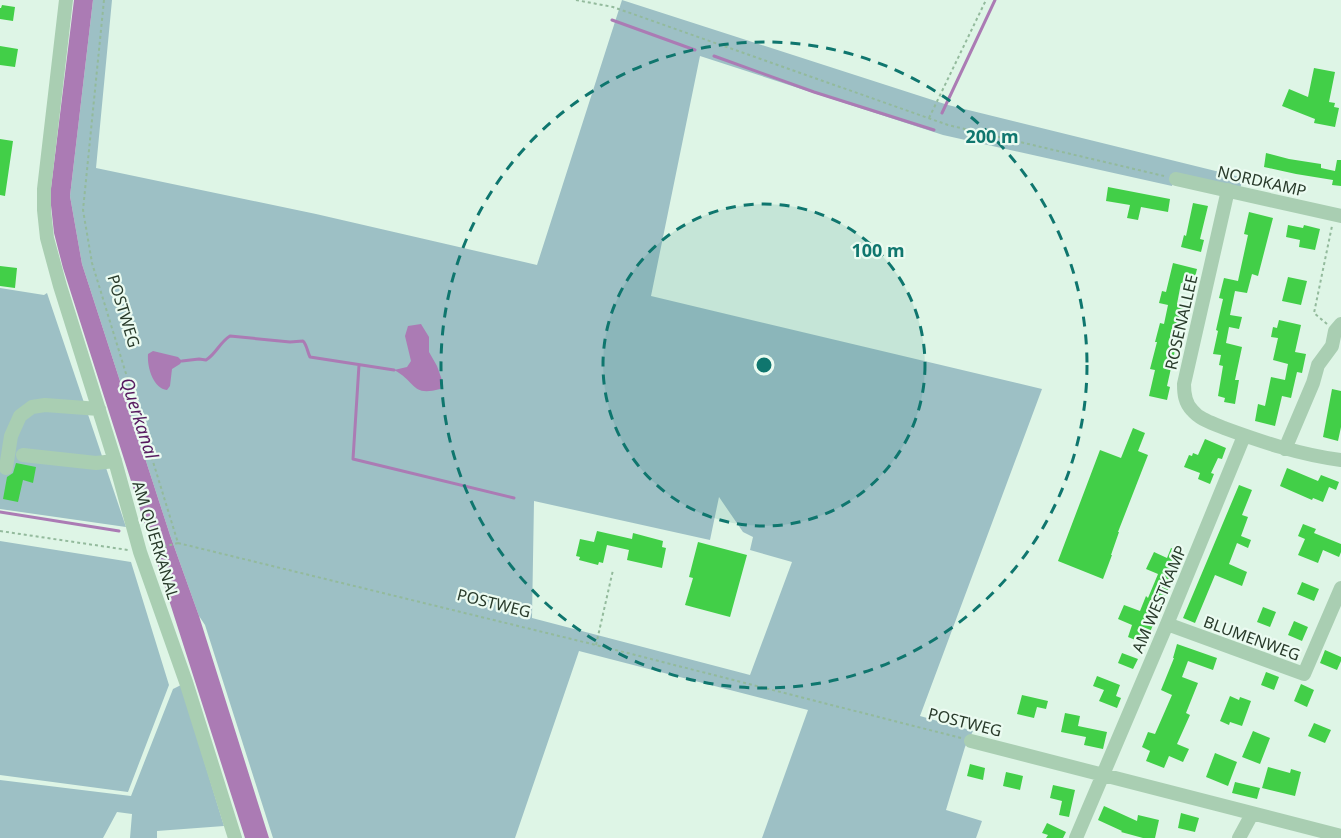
<svg xmlns="http://www.w3.org/2000/svg" width="1341" height="838" font-family="'Noto Sans',sans-serif">
<rect width="100%" height="100%" fill="#def5e6"/>
<path fill="#9dc0c5" fill-rule="evenodd" d="M 93,0 L 112,0 L 96,168 L 316,214 L 537,265 L 622,0 L 948,105 L 1244,178 L 1240,188 L 1176,174 L 1172,186 L 943,135 L 700,56 L 651,296 L 1042,389 L 920,716 L 973,731 L 965,747 L 946,810 L 982,821 L 976,838 L 762,838 L 808,710 L 579,651 L 515,838 L 273,838 L 205,625 L 199,616 L 170,535 L 82,264 L 70,196 ZM 719,497 L 743,532 L 753,537 L 750,550 L 792,562 L 750,675 L 532,618 L 534,501 L 710,540 Z
M 0,288 L 44,295 L 47,293 L 126,527 L 0,509 Z
M 0,541 L 131,562 L 169,685 L 128,792 L 0,775 Z
M 181,685 L 224,826 L 157,831 L 157,838 L 130,838 L 132,814 L 117,812 L 103,838 L 0,838 L 0,780 L 131,796 L 173,689 Z"/>
<path fill="#ab7bb4" d="M 74,0 L 93,0 L 70,196 L 82,264 L 170,535 L 199,616 L 269,838 L 245,838 L 63,268 L 54,233 L 50,196 Z
M 421,324 L 429,337 L 429,352 L 437,366 L 442,380 L 440,389 C 411,397 417,382 394,370 L 407,367 L 411,361 L 405,336 L 408,326 Z
M 153,351 L 178,357 L 182,361 L 180,364 L 172,369 L 170,386 L 167,390 C 153,388 147,367 148,354 Z"/>
<g fill="none" stroke-linecap="round" stroke-linejoin="round">
<path stroke="#ab7bb4" stroke-width="3" d="M 612,20 L 695,50
M 714,56 L 814,92 L 934,130
M 942,113 L 995,0
M 182,361 L 199,359 L 206,360 C 216,354 220,342 230,336 L 290,342 L 303,341 C 307,345 307,351 310,357 L 394,370
M 359,365 L 353,459 L 514,498
M 0,512 L 119,531"/>
</g>
<path fill="#42cf48" d="M 2,5 L 15,7 L 13,21 L 0,19 L 0,8 L 1,8 Z
M 0,46 L 18,49 L 15,67 L 0,65 Z
M 1314,68 L 1335,72 L 1329,102 L 1335,103 L 1334,107 L 1339,108 L 1335,127 L 1314,123 L 1315,119 L 1282,106 L 1289,89 L 1308,97 Z
M 0,139 L 13,141 L 5,196 L 0,195 Z
M 1266,153 L 1289,159 L 1321,164 L 1321,168 L 1335,171 L 1337,160 L 1341,160 L 1341,186 L 1332,185 L 1333,180 L 1296,174 L 1264,167 Z
M 1108,187 L 1170,199 L 1168,212 L 1141,207 L 1138,220 L 1127,218 L 1130,205 L 1106,201 Z
M 1193,203 L 1208,206 L 1200,239 L 1204,240 L 1201,252 L 1181,247 L 1184,235 L 1186,236 Z
M 1249,212 L 1273,218 L 1258,276 L 1252,274 L 1247,293 L 1235,291 L 1230,315 L 1242,317 L 1239,329 L 1229,327 L 1226,343 L 1242,347 L 1235,380 L 1239,380 L 1235,404 L 1224,402 L 1225,398 L 1218,396 L 1223,366 L 1219,365 L 1221,355 L 1213,354 L 1218,331 L 1216,330 L 1223,299 L 1219,298 L 1224,278 L 1238,281 L 1248,235 L 1244,234 Z
M 1288,225 L 1303,228 L 1304,225 L 1320,229 L 1315,250 L 1299,247 L 1300,240 L 1286,237 Z
M 1173,263 L 1197,269 L 1193,285 L 1181,283 L 1177,304 L 1187,306 L 1179,347 L 1176,346 L 1167,386 L 1170,387 L 1167,400 L 1149,396 L 1155,370 L 1150,369 L 1157,342 L 1155,342 L 1160,323 L 1164,324 L 1168,305 L 1159,303 L 1162,291 L 1166,292 Z
M 0,266 L 17,268 L 15,288 L 0,286 Z
M 1288,277 L 1307,281 L 1301,305 L 1282,301 Z
M 1279,320 L 1301,325 L 1295,352 L 1306,354 L 1302,373 L 1297,372 L 1291,398 L 1282,396 L 1275,426 L 1255,421 L 1258,404 L 1265,406 L 1271,377 L 1285,380 L 1288,364 L 1273,360 L 1278,338 L 1271,337 L 1273,327 L 1277,328 Z
M 1332,389 L 1341,391 L 1341,427 L 1338,441 L 1323,437 Z
M 1133,428 L 1145,433 L 1138,451 L 1148,455 L 1118,532 L 1119,532 L 1111,555 L 1112,555 L 1103,579 L 1058,561 L 1100,450 L 1121,458 Z
M 1205,439 L 1226,448 L 1222,459 L 1218,458 L 1211,473 L 1214,474 L 1210,484 L 1198,479 L 1200,473 L 1184,467 L 1189,455 L 1192,456 L 1193,453 L 1198,455 Z
M 16,463 L 36,467 L 33,483 L 23,480 L 18,502 L 3,499 L 7,477 L 13,473 Z
M 1287,468 L 1318,481 L 1321,475 L 1339,482 L 1336,490 L 1329,487 L 1323,502 L 1313,498 L 1312,500 L 1280,486 Z
M 1239,485 L 1252,490 L 1242,515 L 1248,517 L 1241,536 L 1251,540 L 1248,548 L 1237,543 L 1229,564 L 1247,572 L 1242,586 L 1215,575 L 1195,623 L 1183,618 Z
M 1303,524 L 1316,529 L 1314,533 L 1341,544 L 1341,552 L 1339,557 L 1323,550 L 1318,563 L 1298,555 L 1305,539 L 1298,536 Z
M 597,531 L 632,539 L 633,533 L 663,541 L 662,547 L 666,548 L 662,568 L 627,560 L 629,550 L 607,545 L 603,563 L 599,562 L 598,565 L 579,560 L 580,557 L 576,556 L 580,539 L 594,542 Z
M 698,542 L 747,555 L 730,617 L 685,605 L 693,578 L 689,577 Z
M 1171,548 L 1186,554 L 1180,567 L 1178,566 L 1145,644 L 1128,637 L 1132,625 L 1118,619 L 1124,605 L 1140,611 L 1146,596 L 1148,598 L 1158,574 L 1146,569 L 1154,552 L 1167,558 Z
M 1302,582 L 1319,589 L 1314,601 L 1297,594 Z
M 1263,607 L 1276,612 L 1270,627 L 1257,622 Z
M 1294,621 L 1308,627 L 1302,641 L 1288,635 Z
M 1177,644 L 1217,658 L 1213,670 L 1188,661 L 1182,677 L 1198,683 L 1186,713 L 1190,715 L 1177,744 L 1189,749 L 1183,762 L 1169,756 L 1164,768 L 1146,761 L 1150,751 L 1142,747 L 1148,732 L 1155,734 L 1172,695 L 1161,690 L 1174,658 L 1173,658 Z
M 1325,650 L 1341,657 L 1341,661 L 1337,670 L 1320,663 Z
M 1122,653 L 1138,659 L 1133,669 L 1118,663 Z
M 1266,672 L 1279,677 L 1274,690 L 1261,685 Z
M 1097,676 L 1120,685 L 1116,696 L 1121,698 L 1117,708 L 1099,701 L 1104,690 L 1093,686 Z
M 1301,684 L 1314,690 L 1307,707 L 1294,701 Z
M 1022,695 L 1048,701 L 1046,709 L 1037,707 L 1034,718 L 1017,714 Z
M 1230,696 L 1239,700 L 1240,697 L 1251,701 L 1242,726 L 1230,722 L 1229,725 L 1220,721 Z
M 1065,713 L 1080,716 L 1078,726 L 1107,732 L 1103,749 L 1084,745 L 1086,737 L 1061,732 Z
M 1314,723 L 1331,730 L 1325,743 L 1308,736 Z
M 1253,731 L 1270,738 L 1260,764 L 1242,757 Z
M 1215,753 L 1237,762 L 1228,786 L 1206,777 Z
M 970,764 L 985,768 L 983,780 L 967,776 Z
M 1268,767 L 1290,773 L 1291,769 L 1301,772 L 1295,796 L 1262,788 Z
M 1006,772 L 1023,776 L 1020,790 L 1003,786 Z
M 1235,782 L 1260,788 L 1257,799 L 1232,793 Z
M 1053,785 L 1075,790 L 1069,817 L 1059,815 L 1062,801 L 1050,798 Z
M 1104,806 L 1137,821 L 1138,815 L 1159,820 L 1155,838 L 1143,838 L 1121,832 L 1122,831 L 1098,820 Z
M 1181,813 L 1199,818 L 1195,832 L 1178,828 Z
M 1047,823 L 1066,832 L 1063,838 L 1046,838 L 1048,835 L 1042,833 Z"/>
<g fill="none" stroke-linecap="round" stroke-linejoin="round">
<path stroke="#93ba9c" stroke-width="2" stroke-dasharray="3 3" stroke-linecap="butt" d="M 104,0 L 83,210 L 92,263 L 178,543
M 576,0 L 613,7 L 948,125 L 1164,176
M 929,118 L 986,0
M 1327,324 L 1314,313 L 1332,226
M 0,531 L 128,550
M 178,543 L 596,645 L 961,738
M 152,550 L 178,543
M 596,645 L 613,570"/>
<path stroke="#a9ceb2" stroke-width="14" d="M 66,0 L 44,189 L 44,210 L 47,238 L 60,286 L 115,461 L 140,552 L 186,682 L 235,838
M 1176,179 L 1341,216
M 1228,190 L 1184,384 C 1184,394 1185,403 1192,410 C 1200,420 1213,423 1224,428 C 1262,442 1301,455 1341,460
M 1285,449 L 1313,383 L 1318,365 L 1332,346 L 1335,331 L 1341,324
M 23,455 L 96,463 L 115,461
M 6,468 L 11,436 L 20,416 L 32,407 L 45,405 L 99,409
M 1167,624 L 1304,674 L 1341,588
M 971,741 L 1341,836
M 1076,838 L 1167,624 L 1244,436
M 1239,838 L 1252,814"/>
</g>
<circle cx="764" cy="365" r="161" fill="#0f766e" fill-opacity=".12"/>
<g fill="none" stroke="#0f766e" stroke-width="3" stroke-dasharray="10 8">
<circle cx="764" cy="365" r="161"/>
<circle cx="764" cy="365" r="323"/>
</g>
<g text-anchor="middle" dominant-baseline="central" stroke-width="4.5" stroke-linejoin="round" paint-order="stroke">
<g font-size="16" fill="#293b2b" stroke="#ebfbf1">
<text transform="translate(1262 181) rotate(13)">NORDKAMP</text>
<text transform="translate(124 311) rotate(73)">POSTWEG</text>
<text transform="translate(1181 322) rotate(-77)">ROSENALLEE</text>
<text transform="translate(156 540) rotate(73)">AM QUERKANAL</text>
<text transform="translate(1159 599) rotate(-67)">AM WESTKAMP</text>
<text transform="translate(494 603) rotate(14)">POSTWEG</text>
<text transform="translate(1252 638) rotate(20)">BLUMENWEG</text>
<text transform="translate(965 722) rotate(14)">POSTWEG</text>
</g>
<g font-size="18" font-style="italic" fill="#571b60" stroke="#ebfbf1">
<text transform="translate(140 418) rotate(72)">Querkanal</text>
</g>
</g>
<circle cx="764" cy="365" r="9" fill="#0f766e" stroke="#ebfbf1" stroke-width="3"/>
<g font-size="18" text-anchor="middle" font-weight="bold" fill="#0f766e" stroke="#ebfbf1" stroke-width="4.5" stroke-linejoin="round" paint-order="stroke">
<text x="992" y="143">200 m</text>
<text x="878" y="257">100 m</text>
</g>
</svg>
